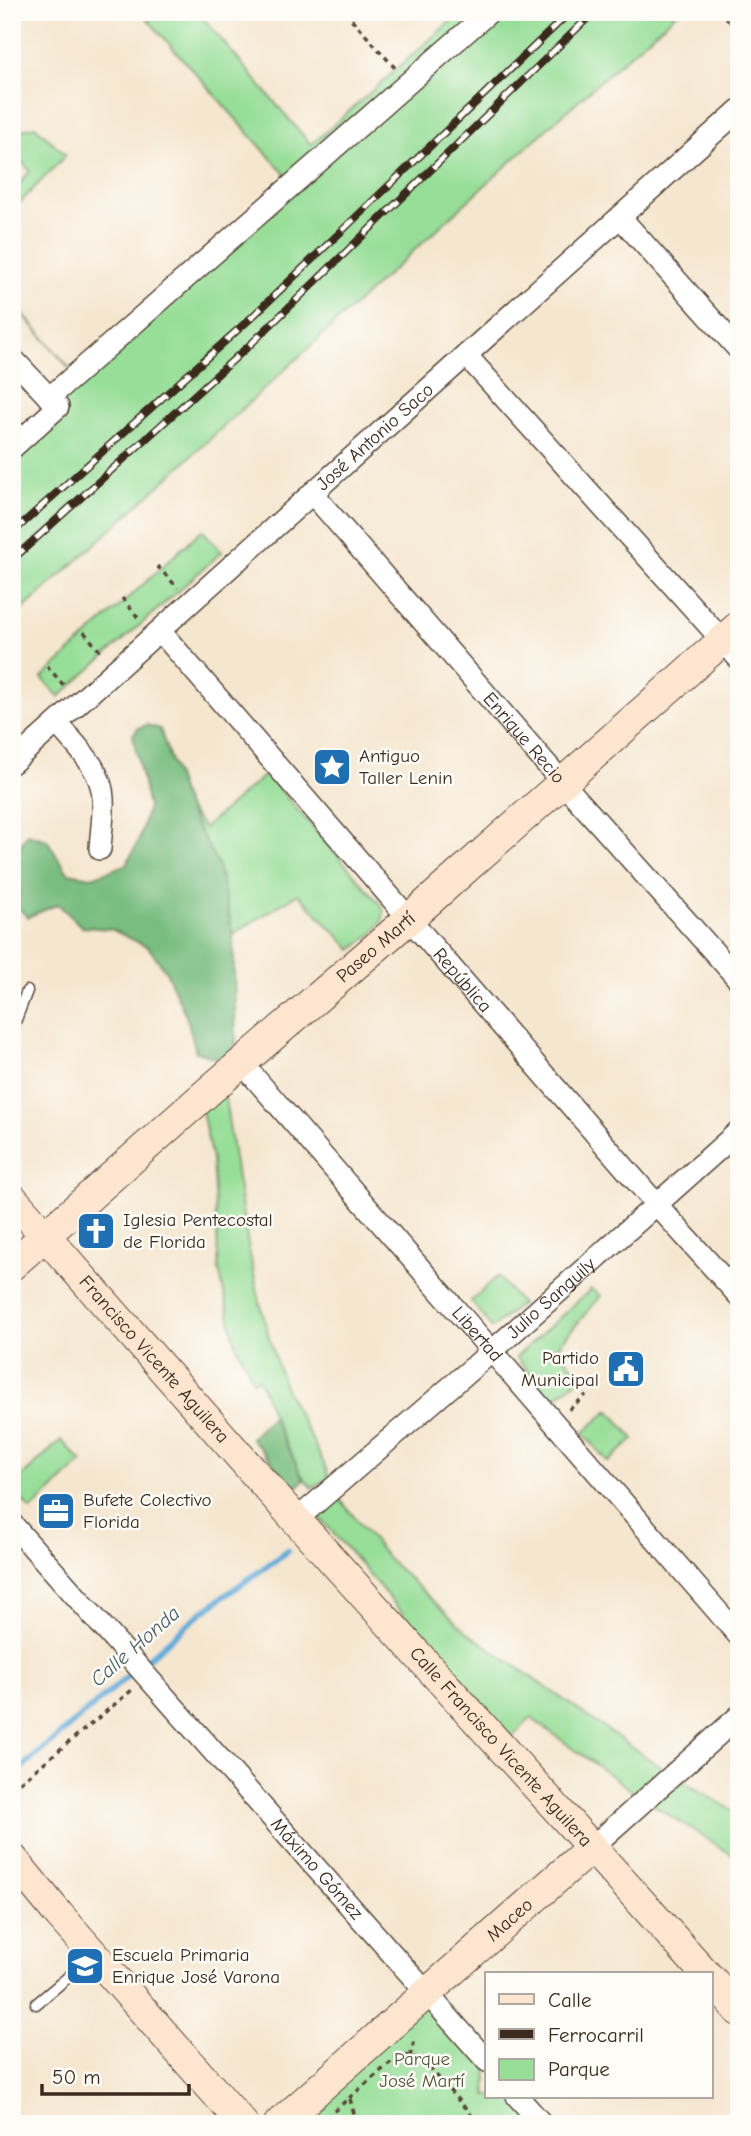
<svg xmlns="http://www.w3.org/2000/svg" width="751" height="2136" font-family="'Comic Neue',sans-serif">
<rect width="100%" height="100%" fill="#fdfcf7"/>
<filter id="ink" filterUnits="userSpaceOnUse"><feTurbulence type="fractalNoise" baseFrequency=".0143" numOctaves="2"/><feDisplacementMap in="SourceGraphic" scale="14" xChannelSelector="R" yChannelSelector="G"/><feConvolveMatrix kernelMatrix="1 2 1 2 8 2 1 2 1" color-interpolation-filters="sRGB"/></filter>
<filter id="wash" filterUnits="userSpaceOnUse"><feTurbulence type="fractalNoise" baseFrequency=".00686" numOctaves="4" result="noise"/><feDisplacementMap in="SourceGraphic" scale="28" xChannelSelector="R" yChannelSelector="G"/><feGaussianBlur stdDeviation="1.57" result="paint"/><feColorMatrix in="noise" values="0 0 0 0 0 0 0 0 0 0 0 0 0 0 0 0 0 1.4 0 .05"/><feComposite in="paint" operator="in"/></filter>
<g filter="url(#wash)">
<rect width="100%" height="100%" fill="#f5e6cf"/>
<path fill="#97de98" stroke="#69845b" stroke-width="2" d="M 141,12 L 198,12 L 311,145 L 461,12 L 678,12 C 452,210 236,419 12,619 L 12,441 L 79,380 L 12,301 L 79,379 L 293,183 Z
M 35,126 L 66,155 L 12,211 L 12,193 L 30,171 L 12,150 L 12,133 Z
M 202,530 L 222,552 L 59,697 L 42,678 Z
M 266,774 L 382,906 C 390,926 365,938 352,950 L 298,894 L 233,934 L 218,865 L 186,806 L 204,828 Z
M 224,1092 C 239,1188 250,1288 283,1381 C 295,1414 318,1444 329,1477 L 313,1488 C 290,1468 270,1408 259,1378 L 253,1381 L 235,1342 L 219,1270 L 212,1160 L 202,1111 Z
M 498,1276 L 521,1304 L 492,1328 L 471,1301 Z
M 591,1289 L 601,1296 L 557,1347 L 581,1377 L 552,1401 L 516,1357 Z
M 609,1410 L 634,1439 L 608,1462 L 583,1433 Z
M 61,1440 L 82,1462 L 31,1510 L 12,1490 L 12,1486 Z
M 339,1498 L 388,1559 L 468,1633 L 672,1775 L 739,1814 L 739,1859 L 645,1800 L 531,1718 L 511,1738 L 319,1517 L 321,1510 Z
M 428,1993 L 487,2061 L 487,2096 L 517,2096 L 542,2124 L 279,2124 Z"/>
<path fill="#79bd80" stroke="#5a744f" stroke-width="2" d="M 147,725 L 160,729 L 186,806 L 218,865 L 233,934 L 236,1046 L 227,1057 L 217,1058 L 196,1052 L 187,1018 L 166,971 L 148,947 L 111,929 L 82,927 L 58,904 L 28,917 L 12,902 L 15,856 L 27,834 L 47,840 L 68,873 L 92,877 L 126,865 L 139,840 L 148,807 L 133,735 L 138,728 Z
M 272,1416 L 304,1480 L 295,1489 L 251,1438 Z"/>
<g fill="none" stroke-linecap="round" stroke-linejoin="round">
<path stroke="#61abd9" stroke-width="6" d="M 12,1776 L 202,1612 L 288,1551"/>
</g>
</g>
<g filter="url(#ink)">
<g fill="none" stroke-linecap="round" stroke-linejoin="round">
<g stroke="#574639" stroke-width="13">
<path id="lane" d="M 12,1030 L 27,991
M 36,2004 L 92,1957"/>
</g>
<g stroke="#574639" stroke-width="24">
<g id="street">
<path d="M 735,12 L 739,16"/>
<path d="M 620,217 L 739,350"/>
<path d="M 466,355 L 739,659"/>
<path d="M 12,358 L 58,407 L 12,448"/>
<path d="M 49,398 L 489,12"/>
<path id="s1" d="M 312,493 L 562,782 L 739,980"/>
<path id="s2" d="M 160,631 L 657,1205 L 739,1296"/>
<path d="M 57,723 C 75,745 102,768 103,798 C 104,815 101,832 100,849"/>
<path id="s3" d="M 12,763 L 739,110"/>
<path id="s4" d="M 242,1063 C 407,1255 574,1444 739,1636"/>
<path id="s5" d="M 296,1520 L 491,1352 L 739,1131"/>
<path id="s6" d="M 12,1524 L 487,2061"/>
<path d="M 592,1847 L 739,1716"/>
<path d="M 517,2096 L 542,2124"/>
</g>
</g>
<g stroke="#574639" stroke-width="32">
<g id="secondary">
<path id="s7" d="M 12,1198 L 296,1520 L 705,1973"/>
<path id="s8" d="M 12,1265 L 210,1090 L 410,918 L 739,626"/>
<path d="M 12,1858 L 59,1915 L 243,2124"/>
<path d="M 711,1979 L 739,2011"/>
<path id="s9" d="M 279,2124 L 592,1847"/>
</g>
</g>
<path stroke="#574639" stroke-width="3.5" stroke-dasharray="5 5" stroke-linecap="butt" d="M 345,12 L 395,68
M 157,566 L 178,588
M 122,598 L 141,621
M 84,632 L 103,655
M 47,666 L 66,688
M 569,1410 L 586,1395
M 12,1789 L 132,1690
M 410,2056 L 415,2038
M 350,2099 L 357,2124
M 737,2118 L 739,2119
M 319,2124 L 398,2056 L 410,2056 L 422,2059 L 479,2124"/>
<use href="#lane" stroke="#fff" stroke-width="10"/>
<use href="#street" stroke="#fff" stroke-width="21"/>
<use href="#secondary" stroke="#fde5d0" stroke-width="30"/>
<g stroke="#3b2a1e" stroke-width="8">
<path id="rail" d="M 12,533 L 252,317 L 570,12
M 12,560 L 253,342 L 594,12"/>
</g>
<use href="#rail" stroke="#fdfcf7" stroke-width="5" stroke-dasharray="16" stroke-linecap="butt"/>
</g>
</g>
<defs>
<g id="sight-square" transform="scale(2.0125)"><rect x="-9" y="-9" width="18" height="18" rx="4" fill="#1f6fb2" stroke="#fdfcf7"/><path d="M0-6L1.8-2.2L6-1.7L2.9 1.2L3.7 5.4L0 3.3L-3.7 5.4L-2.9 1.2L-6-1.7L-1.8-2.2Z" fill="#fff"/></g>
<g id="church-square" transform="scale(2.0125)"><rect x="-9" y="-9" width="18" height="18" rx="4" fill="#1f6fb2" stroke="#fdfcf7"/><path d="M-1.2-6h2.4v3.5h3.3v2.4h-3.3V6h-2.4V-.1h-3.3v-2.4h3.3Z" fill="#fff"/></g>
<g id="civic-square" transform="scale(2.0125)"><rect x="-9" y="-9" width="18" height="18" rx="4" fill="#1f6fb2" stroke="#fdfcf7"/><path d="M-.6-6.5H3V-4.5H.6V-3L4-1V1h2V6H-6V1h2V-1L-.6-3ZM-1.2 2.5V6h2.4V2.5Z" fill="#fff"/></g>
<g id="office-square" transform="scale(2.0125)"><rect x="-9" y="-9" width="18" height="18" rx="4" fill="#1f6fb2" stroke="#fdfcf7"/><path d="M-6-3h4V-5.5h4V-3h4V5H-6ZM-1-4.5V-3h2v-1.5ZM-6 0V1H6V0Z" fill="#fff"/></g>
<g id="school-square" transform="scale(2.0125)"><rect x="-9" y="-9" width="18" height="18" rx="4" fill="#1f6fb2" stroke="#fdfcf7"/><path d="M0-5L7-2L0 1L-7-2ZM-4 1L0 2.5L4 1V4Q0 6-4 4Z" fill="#fff"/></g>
</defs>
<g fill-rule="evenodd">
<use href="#sight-square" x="332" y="767"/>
<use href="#church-square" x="96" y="1231"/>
<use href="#civic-square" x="626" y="1369"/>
<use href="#office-square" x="56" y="1511"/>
<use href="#school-square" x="85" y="1966"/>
</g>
<g text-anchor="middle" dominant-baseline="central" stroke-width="5" stroke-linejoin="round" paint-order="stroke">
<g font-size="19" fill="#3b2a1e" stroke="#fdfcf7">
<text stroke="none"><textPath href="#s3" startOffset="488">José Antonio Saco</textPath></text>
<text stroke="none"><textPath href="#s1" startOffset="324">Enrique Recio</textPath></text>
<text stroke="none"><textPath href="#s8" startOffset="483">Paseo Martí</textPath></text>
<text stroke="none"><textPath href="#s2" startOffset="462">República</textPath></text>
<text stroke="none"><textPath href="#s5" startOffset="338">Julio Sanguily</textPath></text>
<text stroke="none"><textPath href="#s4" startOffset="359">Libertad</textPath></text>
<text stroke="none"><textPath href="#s7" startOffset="215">Francisco Vicente Aguilera</textPath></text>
<text stroke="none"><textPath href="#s7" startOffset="735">Calle Francisco Vicente Aguilera</textPath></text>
<text stroke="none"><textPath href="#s6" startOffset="460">Máximo Gómez</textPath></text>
<text stroke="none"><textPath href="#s9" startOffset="308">Maceo</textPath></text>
</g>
<g font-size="19" fill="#3b2a1e" stroke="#fdfcf7" text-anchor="start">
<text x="359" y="756">Antiguo<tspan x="359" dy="22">Taller Lenin</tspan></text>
<text x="123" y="1220">Iglesia Pentecostal<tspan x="123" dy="22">de Florida</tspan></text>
<text x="599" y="1358" text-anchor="end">Partido<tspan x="599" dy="22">Municipal</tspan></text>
<text x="83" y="1500">Bufete Colectivo<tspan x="83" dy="22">Florida</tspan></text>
<text x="112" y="1955">Escuela Primaria<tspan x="112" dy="22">Enrique José Varona</tspan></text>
</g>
<g font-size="19" fill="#52573c" stroke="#fdfcf7">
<text x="422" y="2059">Parque<tspan x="422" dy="22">José Martí</tspan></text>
</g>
<g font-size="21" font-style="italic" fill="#4a5e69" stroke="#fdfcf7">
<text transform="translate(135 1646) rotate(-41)">Calle Honda</text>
</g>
</g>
<rect width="751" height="2136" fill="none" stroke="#fdfcf7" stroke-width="42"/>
<rect x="485" y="1972" width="228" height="126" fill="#fdfcf7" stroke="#afa8a0" stroke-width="2"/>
<rect x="499" y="1994" width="35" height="10" fill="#fde5d0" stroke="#afa8a0" stroke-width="2"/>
<text x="548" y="2007" font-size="21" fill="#3b2a1e">Calle</text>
<rect x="499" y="2029" width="35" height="10" fill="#3b2a1e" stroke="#afa8a0" stroke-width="2"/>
<text x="548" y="2042" font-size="21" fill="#3b2a1e">Ferrocarril</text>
<rect x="499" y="2059" width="35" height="21" fill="#97de98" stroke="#afa8a0" stroke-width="2"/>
<text x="548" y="2076" font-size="21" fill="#3b2a1e">Parque</text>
<path d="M42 2084v10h147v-10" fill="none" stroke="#3b2a1e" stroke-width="3.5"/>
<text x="52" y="2084" font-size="21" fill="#3b2a1e" stroke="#fdfcf7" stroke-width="5" paint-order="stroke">50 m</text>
</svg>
